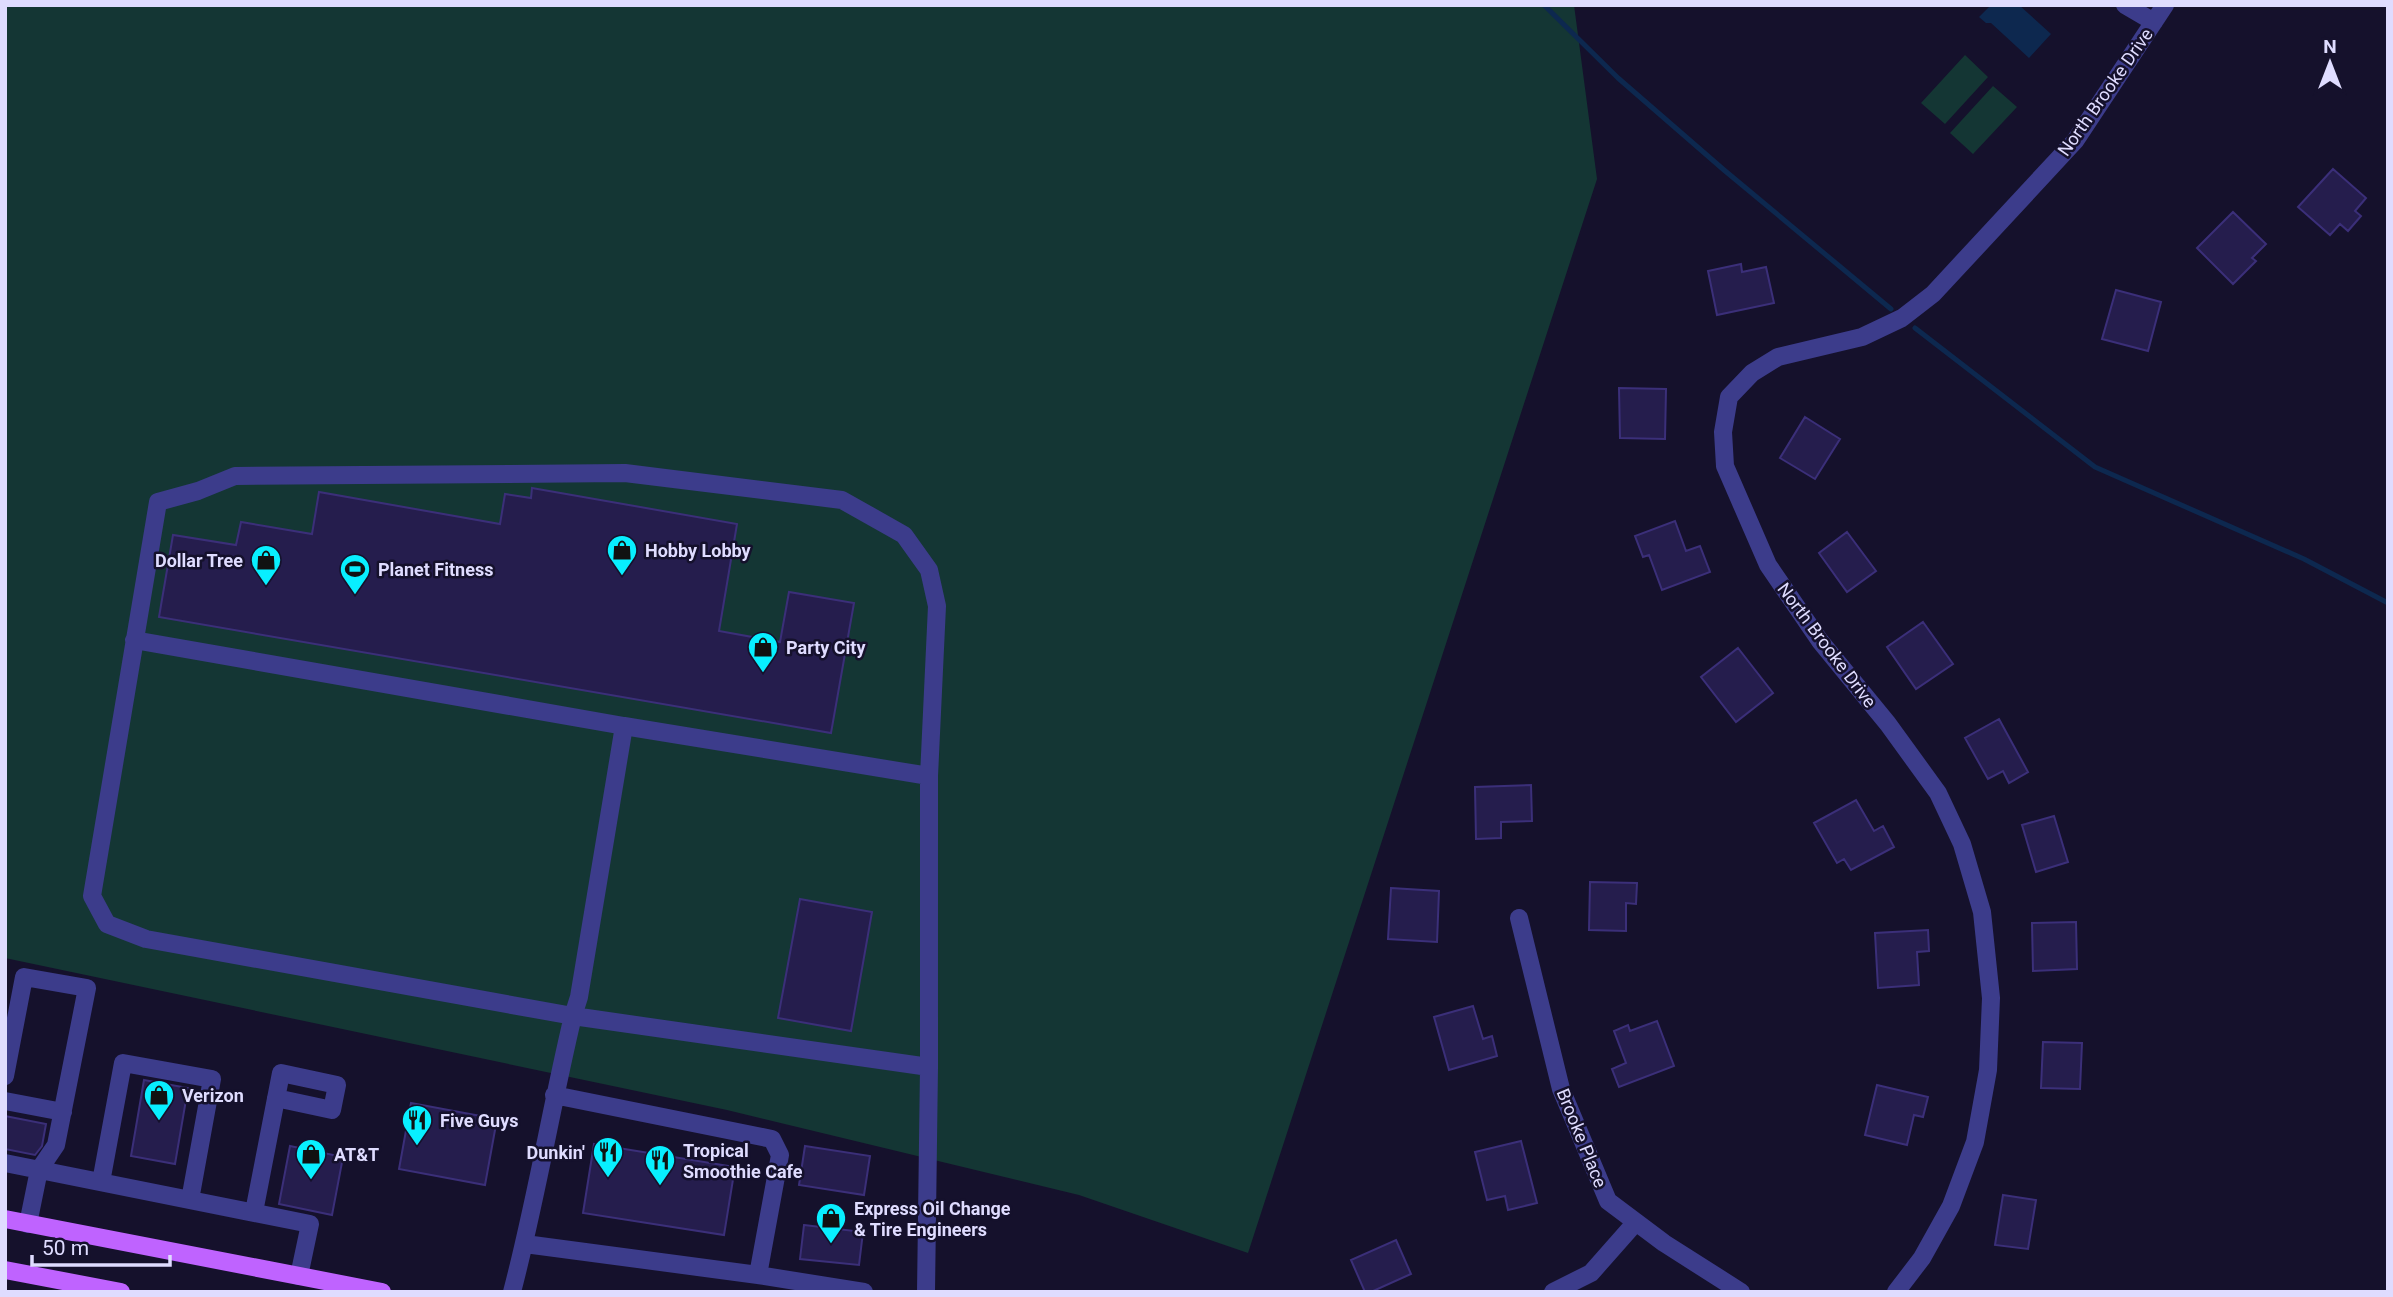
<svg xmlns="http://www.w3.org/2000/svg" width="2393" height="1297" font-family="Roboto,sans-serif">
<rect width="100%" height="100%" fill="#15112c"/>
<path fill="#143634" d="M 5,5 L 1574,5 L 1597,179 L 1248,1253 L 1079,1195 L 727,1110 L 5,958 Z
M 1965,55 L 1988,77 L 1945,124 L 1921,103 Z
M 1993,86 L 2017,107 L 1973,154 L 1950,133 Z"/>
<path fill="#0d284f" d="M 1991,5 L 2019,5 L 2051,34 L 2029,58 L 1991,23 L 1986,23 L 1979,17 Z"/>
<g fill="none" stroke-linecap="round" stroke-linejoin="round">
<path stroke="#0d284f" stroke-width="5" d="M 1544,5 L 1618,78 L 1724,170 L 1891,309
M 1915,328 L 2095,467 L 2304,559 L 2388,603"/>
</g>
<path fill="#251d4d" stroke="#3b2f79" stroke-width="2" d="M 2333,169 L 2366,198 L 2355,211 L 2361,216 L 2348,231 L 2340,224 L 2330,235 L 2298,207 Z
M 2233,212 L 2266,244 L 2252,258 L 2256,261 L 2233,284 L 2197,248 Z
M 1741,264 L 1742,272 L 1766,267 L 1774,303 L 1717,315 L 1708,271 Z
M 2116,290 L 2161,302 L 2148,351 L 2102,339 Z
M 1619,388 L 1666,389 L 1665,439 L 1620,438 Z
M 1805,417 L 1840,439 L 1815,479 L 1780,458 Z
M 532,488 L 737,524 L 719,631 L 780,642 L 789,592 L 854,603 L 831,733 L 159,617 L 173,535 L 236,545 L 241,522 L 312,534 L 319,492 L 500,524 L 505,494 L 531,498 Z
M 1675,521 L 1686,551 L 1700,546 L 1710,572 L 1662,590 L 1649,555 L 1643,557 L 1635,536 Z
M 1847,532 L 1876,571 L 1847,592 L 1819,553 Z
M 1923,622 L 1953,664 L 1916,689 L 1887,647 Z
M 1738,648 L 1773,693 L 1736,722 L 1701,677 Z
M 1999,719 L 2028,772 L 2009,783 L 2003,771 L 1988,779 L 1965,738 Z
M 1531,785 L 1532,821 L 1501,822 L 1501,838 L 1476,839 L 1475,787 Z
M 1856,800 L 1874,831 L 1883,826 L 1894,847 L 1851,870 L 1844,859 L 1837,863 L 1814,823 Z
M 2054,816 L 2068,862 L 2036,872 L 2022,825 Z
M 1590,882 L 1637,883 L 1636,904 L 1626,903 L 1626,931 L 1589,930 Z
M 1391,888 L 1439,891 L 1437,942 L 1388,939 Z
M 800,899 L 872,912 L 851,1031 L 778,1018 Z
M 2076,922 L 2077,969 L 2033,971 L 2032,923 Z
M 1928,930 L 1929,951 L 1917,952 L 1919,985 L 1878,988 L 1875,933 Z
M 1473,1006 L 1483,1039 L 1492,1036 L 1497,1056 L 1449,1070 L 1434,1017 Z
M 1657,1021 L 1674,1066 L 1619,1087 L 1612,1069 L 1626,1063 L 1614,1031 L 1628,1025 L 1630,1031 Z
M 2043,1042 L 2082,1043 L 2080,1089 L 2041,1088 Z
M 144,1080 L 188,1088 L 175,1164 L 131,1156 Z
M 1877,1085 L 1928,1097 L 1923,1117 L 1914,1115 L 1907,1145 L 1865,1135 Z
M 411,1103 L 497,1119 L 485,1185 L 399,1169 Z
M 5,1116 L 46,1124 L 42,1146 L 35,1155 L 5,1149 Z
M 1521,1141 L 1537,1203 L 1508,1210 L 1505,1196 L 1487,1200 L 1475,1152 Z
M 594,1144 L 735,1167 L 724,1235 L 583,1213 Z
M 290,1146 L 343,1157 L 332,1215 L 279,1204 Z
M 805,1146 L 870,1156 L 864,1195 L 799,1185 Z
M 2003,1195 L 2036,1200 L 2028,1249 L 1995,1245 Z
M 804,1225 L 863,1232 L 859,1265 L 800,1259 Z
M 1396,1240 L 1411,1274 L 1371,1292 L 1365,1292 L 1351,1260 Z"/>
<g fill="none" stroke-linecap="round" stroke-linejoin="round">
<path stroke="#3c3c8b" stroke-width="18" d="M 2125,5 L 2154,22
M 134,640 L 624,726
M 1519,918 L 1561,1089 L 1608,1201 L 1664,1243 L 1741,1292
M 5,1076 L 24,977 L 87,988 L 56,1145 L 39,1170 L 28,1224
M 5,1101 L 63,1112
M 5,1163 L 310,1224 L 299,1276
M 101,1182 L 123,1063 L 212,1079 L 190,1200
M 254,1212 L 281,1073 L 337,1085 L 332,1110 L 276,1098
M 525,1244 L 758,1275 L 780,1155 L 772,1139 L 554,1095
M 758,1275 L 864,1292
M 512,1292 C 536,1201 551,1108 573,1016 L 146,939 L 107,924 L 92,896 L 158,502 L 198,491 L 235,476 L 625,473 L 842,500 L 904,535 L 929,570 L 937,606 L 929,776
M 926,1292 L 929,1067 L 929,776 L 624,726 L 579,997 L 573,1016 L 929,1067
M 1553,1292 L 1591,1273 L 1636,1222
M 1896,1292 L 1922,1258 L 1951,1206 L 1975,1142 L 1988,1070 L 1991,998 L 1982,912 L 1962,844 L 1938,793 L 1888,724 L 1820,641 L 1768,565 L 1725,466 L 1723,432 L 1729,397 L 1752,373 L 1778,357 L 1862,337 L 1902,318 L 1933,294 L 2075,141 L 2165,5"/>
<path stroke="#bf63ff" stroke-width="18" d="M 5,1219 L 382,1292
M 5,1270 L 121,1292"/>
</g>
<defs>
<g id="shop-pin" transform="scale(1.575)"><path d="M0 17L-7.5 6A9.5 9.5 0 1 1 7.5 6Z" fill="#08efff" stroke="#15112c"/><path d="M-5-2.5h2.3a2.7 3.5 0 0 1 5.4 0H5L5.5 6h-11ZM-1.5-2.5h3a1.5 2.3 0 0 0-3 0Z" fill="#111"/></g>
<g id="stadium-pin" transform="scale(1.575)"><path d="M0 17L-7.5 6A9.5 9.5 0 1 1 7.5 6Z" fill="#08efff" stroke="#15112c"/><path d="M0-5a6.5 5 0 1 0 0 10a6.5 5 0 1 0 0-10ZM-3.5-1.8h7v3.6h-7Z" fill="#111"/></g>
<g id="restaurant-pin" transform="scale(1.575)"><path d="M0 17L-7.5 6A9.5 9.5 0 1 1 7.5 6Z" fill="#08efff" stroke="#15112c"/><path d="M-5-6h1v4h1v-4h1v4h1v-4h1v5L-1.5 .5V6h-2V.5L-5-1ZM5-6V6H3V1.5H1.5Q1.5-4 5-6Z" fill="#111"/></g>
</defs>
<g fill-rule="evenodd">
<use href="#shop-pin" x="622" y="550"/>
<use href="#shop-pin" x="266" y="560"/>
<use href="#stadium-pin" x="355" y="569"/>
<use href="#shop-pin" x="763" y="647"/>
<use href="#shop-pin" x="159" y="1095"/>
<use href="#restaurant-pin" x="417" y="1120"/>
<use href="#restaurant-pin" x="608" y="1152"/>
<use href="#shop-pin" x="311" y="1154"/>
<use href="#restaurant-pin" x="660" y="1160"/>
<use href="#shop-pin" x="831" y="1218"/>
</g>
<g text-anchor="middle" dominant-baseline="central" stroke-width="5" stroke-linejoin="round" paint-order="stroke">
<g font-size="18" fill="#dfdcff" stroke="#15112c">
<text transform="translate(2105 92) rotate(-55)">North Brooke Drive</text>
<text transform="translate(1827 645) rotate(53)">North Brooke Drive</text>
<text transform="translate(1582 1138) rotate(68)">Brooke Place</text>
</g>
<g font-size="18" font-weight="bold" fill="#dfdcff" stroke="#15112c" text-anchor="start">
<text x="645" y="550">Hobby Lobby</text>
<text x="243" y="560" text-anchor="end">Dollar Tree</text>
<text x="378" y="569">Planet Fitness</text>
<text x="786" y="647">Party City</text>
<text x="182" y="1095">Verizon</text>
<text x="440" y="1120">Five Guys</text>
<text x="683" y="1150">Tropical<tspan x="683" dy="21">Smoothie Cafe</tspan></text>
<text x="585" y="1152" text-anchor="end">Dunkin'</text>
<text x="334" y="1154">AT&amp;T</text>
<text x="854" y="1208">Express Oil Change<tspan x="854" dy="21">&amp; Tire Engineers</tspan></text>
</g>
</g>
<rect width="2393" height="1297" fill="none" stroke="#dfdcff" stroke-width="14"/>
<g transform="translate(2330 63)" stroke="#15112c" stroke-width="5" paint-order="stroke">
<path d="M0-5L12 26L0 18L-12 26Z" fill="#dfdcff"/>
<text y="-10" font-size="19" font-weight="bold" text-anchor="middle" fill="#dfdcff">N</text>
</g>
<path d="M32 1255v10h138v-10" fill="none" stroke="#dfdcff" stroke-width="3.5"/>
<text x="42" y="1255" font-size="21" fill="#dfdcff" stroke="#15112c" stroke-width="5" paint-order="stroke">50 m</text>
</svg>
